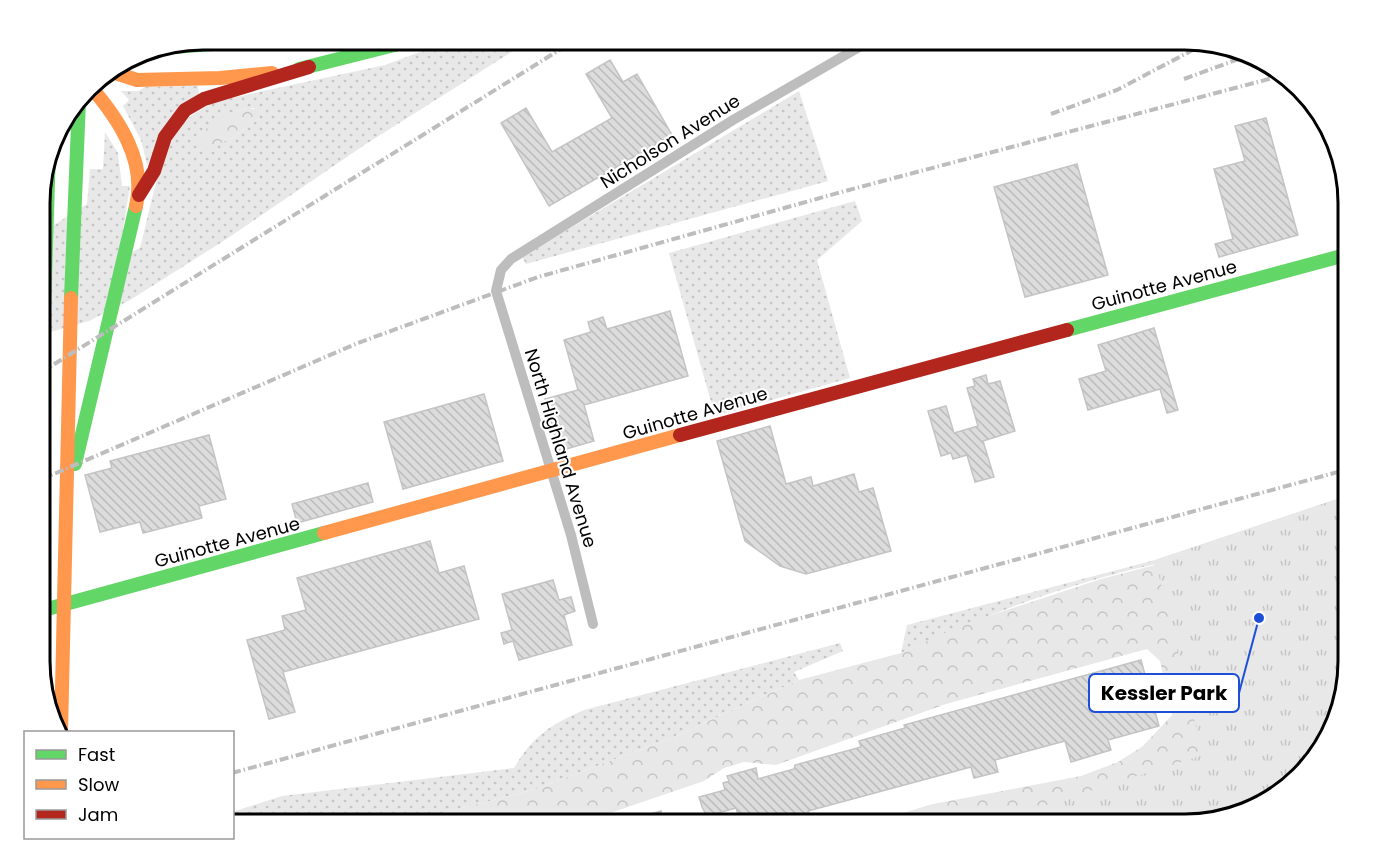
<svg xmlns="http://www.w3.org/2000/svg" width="1388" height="863" font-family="Poppins,sans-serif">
<defs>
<pattern id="grass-dots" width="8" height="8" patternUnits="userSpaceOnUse" patternTransform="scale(1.5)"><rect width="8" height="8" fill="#e8e8e8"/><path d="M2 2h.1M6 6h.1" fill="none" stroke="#c5c5c5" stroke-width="1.8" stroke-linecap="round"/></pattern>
<pattern id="forest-crowns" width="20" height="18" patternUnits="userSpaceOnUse" patternTransform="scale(1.5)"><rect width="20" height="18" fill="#e8e8e8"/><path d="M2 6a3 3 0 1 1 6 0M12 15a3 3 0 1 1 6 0" fill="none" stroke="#c5c5c5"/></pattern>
<pattern id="park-tufts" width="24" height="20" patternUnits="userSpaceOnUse" patternTransform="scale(1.5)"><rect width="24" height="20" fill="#e8e8e8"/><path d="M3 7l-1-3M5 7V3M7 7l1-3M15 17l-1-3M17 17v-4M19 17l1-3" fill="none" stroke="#c5c5c5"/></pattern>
<pattern id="building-back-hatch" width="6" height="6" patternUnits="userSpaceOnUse" patternTransform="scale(1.5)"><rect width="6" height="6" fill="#dcdcdc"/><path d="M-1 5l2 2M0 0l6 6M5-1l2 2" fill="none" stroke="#bbb"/></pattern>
</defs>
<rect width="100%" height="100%" fill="#fff"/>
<path fill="url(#grass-dots)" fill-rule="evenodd" d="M 455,39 L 532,39 L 366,144 L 225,240 L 130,300 L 89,321 L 40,335 L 40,234 L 87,204 L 90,169 L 103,169 L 105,132 L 118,153 L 122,186 L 130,186 L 118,259 L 140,248 C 148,218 161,149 179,128 C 190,115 202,108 217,101 L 385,65 ZM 254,108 L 259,119 L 230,139 L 212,146 C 221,124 227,107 254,108 Z
M 198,86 L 199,95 L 147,165 L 141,140 L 123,106 L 129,100 L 121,91 L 139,91 L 144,87 Z
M 799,91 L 828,181 L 526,264 L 522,257 Z
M 855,201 L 862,221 L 817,260 L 850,378 L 715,416 L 669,253 Z
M 1155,560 L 1156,564 C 1069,583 982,616 901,653 L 907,625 Z
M 840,643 L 843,651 L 794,672 L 799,680 L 671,738 L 536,789 L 417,820 L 409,824 L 233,824 L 232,812 L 282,796 L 514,768 C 533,736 550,725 584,710 Z"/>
<path fill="url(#forest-crowns)" d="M 249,108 L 258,110 L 259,119 L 230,139 L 205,150 L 195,145 C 203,125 228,110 249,108 Z
M 1349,495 L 1349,671 L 1322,751 L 1196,824 L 866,824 L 933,804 L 1081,776 L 1118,762 L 1143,746 L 1172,715 L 1160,661 L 1147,649 L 946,704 L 776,765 L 744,762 L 724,768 L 704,781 L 578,824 L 409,824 L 416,820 L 536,789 L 671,738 L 799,680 L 901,653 L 964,624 L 1101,579 L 1155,565 L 1155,560 Z"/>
<path fill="url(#park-tufts)" d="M 1349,495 L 1349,671 L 1322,751 L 1268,802 L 1196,824 L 987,824 L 1203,755 L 1155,560 Z"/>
<path fill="url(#building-back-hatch)" stroke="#c4c4c4" stroke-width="1.5" d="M 610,60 L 623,82 L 637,74 L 672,135 L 549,206 L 501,123 L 526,108 L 552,152 L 612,118 L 586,74 Z
M 1266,118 L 1298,235 L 1219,257 L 1215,244 L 1233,239 L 1214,169 L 1245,161 L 1235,126 Z
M 1077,164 L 1108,275 L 1025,297 L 994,187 Z
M 670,311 L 688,376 L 584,405 L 594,441 L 559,451 L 545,399 L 578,390 L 564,340 L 591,332 L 588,322 L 603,317 L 607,329 Z
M 1154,328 L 1178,410 L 1167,413 L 1160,389 L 1088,410 L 1079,379 L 1106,371 L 1098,345 Z
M 986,375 L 988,384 L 1000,381 L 1015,431 L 983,441 L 994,477 L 975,482 L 967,455 L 953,459 L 951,453 L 941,456 L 928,411 L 946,406 L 954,433 L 978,426 L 967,388 L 975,386 L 973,379 Z
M 484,394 L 503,461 L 403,489 L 384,422 Z
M 770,426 L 786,484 L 811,477 L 813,486 L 854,474 L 859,492 L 873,488 L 891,551 L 806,574 L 780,566 L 745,541 L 717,441 Z
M 209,435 L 226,499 L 199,506 L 202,518 L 143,533 L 140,522 L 100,532 L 85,475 L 112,468 L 110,461 Z
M 368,483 L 373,502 L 297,523 L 292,504 Z
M 430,541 L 439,573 L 464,566 L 479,619 L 283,672 L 295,712 L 269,719 L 247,640 L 285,630 L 282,616 L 306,610 L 297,578 Z
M 553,580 L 559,600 L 571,597 L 575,611 L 564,615 L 572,645 L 519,660 L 513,641 L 504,644 L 501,633 L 512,630 L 502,594 Z
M 1141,660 L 1159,726 L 1108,740 L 1111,750 L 1071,762 L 1065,741 L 995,760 L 998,772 L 974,778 L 971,767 L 808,811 L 812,824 L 741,824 L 736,808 L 707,816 L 702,807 L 699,797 L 725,790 L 723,783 L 729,781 L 727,776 L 756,768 L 758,779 L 794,769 L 795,765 L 861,747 L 859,741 L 905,728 L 904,725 Z
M 661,811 L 664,824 L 626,824 L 625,821 Z"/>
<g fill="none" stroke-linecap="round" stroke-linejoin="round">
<path stroke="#bdbdbd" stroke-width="10" d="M 593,624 L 571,535 L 496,291 L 501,270 L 511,259 L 733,120 L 873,39"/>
<path stroke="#63d668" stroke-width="14" d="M 263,39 L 272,41
M 158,48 L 282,39
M 299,69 L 418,39
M 71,298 L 79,100
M 1067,330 L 1349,254
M 40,434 L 49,151
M 75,464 L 136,206
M 40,611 L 324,533"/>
<path stroke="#ff974d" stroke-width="14" d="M 109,71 L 137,80 L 220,78 L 272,73
M 90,86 C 118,118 147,161 136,206
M 324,533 L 680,435
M 61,732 L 71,298"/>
<path stroke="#b3261e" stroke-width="14" d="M 139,195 L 154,171 L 165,137 L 185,110 L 204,99 L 309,67
M 680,435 L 1067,330"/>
<path stroke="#bdbdbd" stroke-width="4" stroke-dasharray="9 3 1.5 3" stroke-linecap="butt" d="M 1184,79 L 1244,57
M 1051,114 L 1117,90 L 1204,44
M 40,373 L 577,39
M 40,480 L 358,343 L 538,277 L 845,191 L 1284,75
M 232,773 L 1349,469"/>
</g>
<g text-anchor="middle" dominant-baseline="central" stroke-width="4.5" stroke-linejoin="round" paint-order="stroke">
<g font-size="18" fill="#000" stroke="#fff">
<text transform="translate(670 141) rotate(-32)">Nicholson Avenue</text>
<text transform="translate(1164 285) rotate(-15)">Guinotte Avenue</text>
<text transform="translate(695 413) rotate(-16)">Guinotte Avenue</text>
<text transform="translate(561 448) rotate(73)">North Highland Avenue</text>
<text transform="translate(227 542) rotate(-15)">Guinotte Avenue</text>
</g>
</g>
<path d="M0 0H1388V863H0ZM203 50H1185A153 153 0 0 1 1338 203V661A153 153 0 0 1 1185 814H203A153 153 0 0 1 50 661V203A153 153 0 0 1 203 50Z" fill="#fff" fill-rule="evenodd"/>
<path fill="none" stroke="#000" stroke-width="3" d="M203 50H1185A153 153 0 0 1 1338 203V661A153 153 0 0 1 1185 814H203A153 153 0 0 1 50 661V203A153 153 0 0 1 203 50Z"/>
<path fill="none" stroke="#1d4ed8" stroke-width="2" d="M1259 618L1239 693"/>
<circle fill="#1d4ed8" stroke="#fff" stroke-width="2" cx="1259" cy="618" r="6"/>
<rect fill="#fff" stroke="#1d4ed8" stroke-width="2" x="1089" y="674" width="150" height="38" rx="6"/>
<g font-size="20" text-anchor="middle" font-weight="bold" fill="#000">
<text x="1164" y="700">Kessler Park</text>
</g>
<rect x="24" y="731" width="210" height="108" fill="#ffffff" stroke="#999999" stroke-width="1.5"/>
<rect x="36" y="750" width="30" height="9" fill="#63d668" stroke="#999999" stroke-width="1.5"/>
<text x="78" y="761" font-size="18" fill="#000000">Fast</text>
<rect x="36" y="780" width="30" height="9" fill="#ff974d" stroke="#999999" stroke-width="1.5"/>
<text x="78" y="791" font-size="18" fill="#000000">Slow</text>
<rect x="36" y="810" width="30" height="9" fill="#b3261e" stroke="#999999" stroke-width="1.5"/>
<text x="78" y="821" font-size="18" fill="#000000">Jam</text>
</svg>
